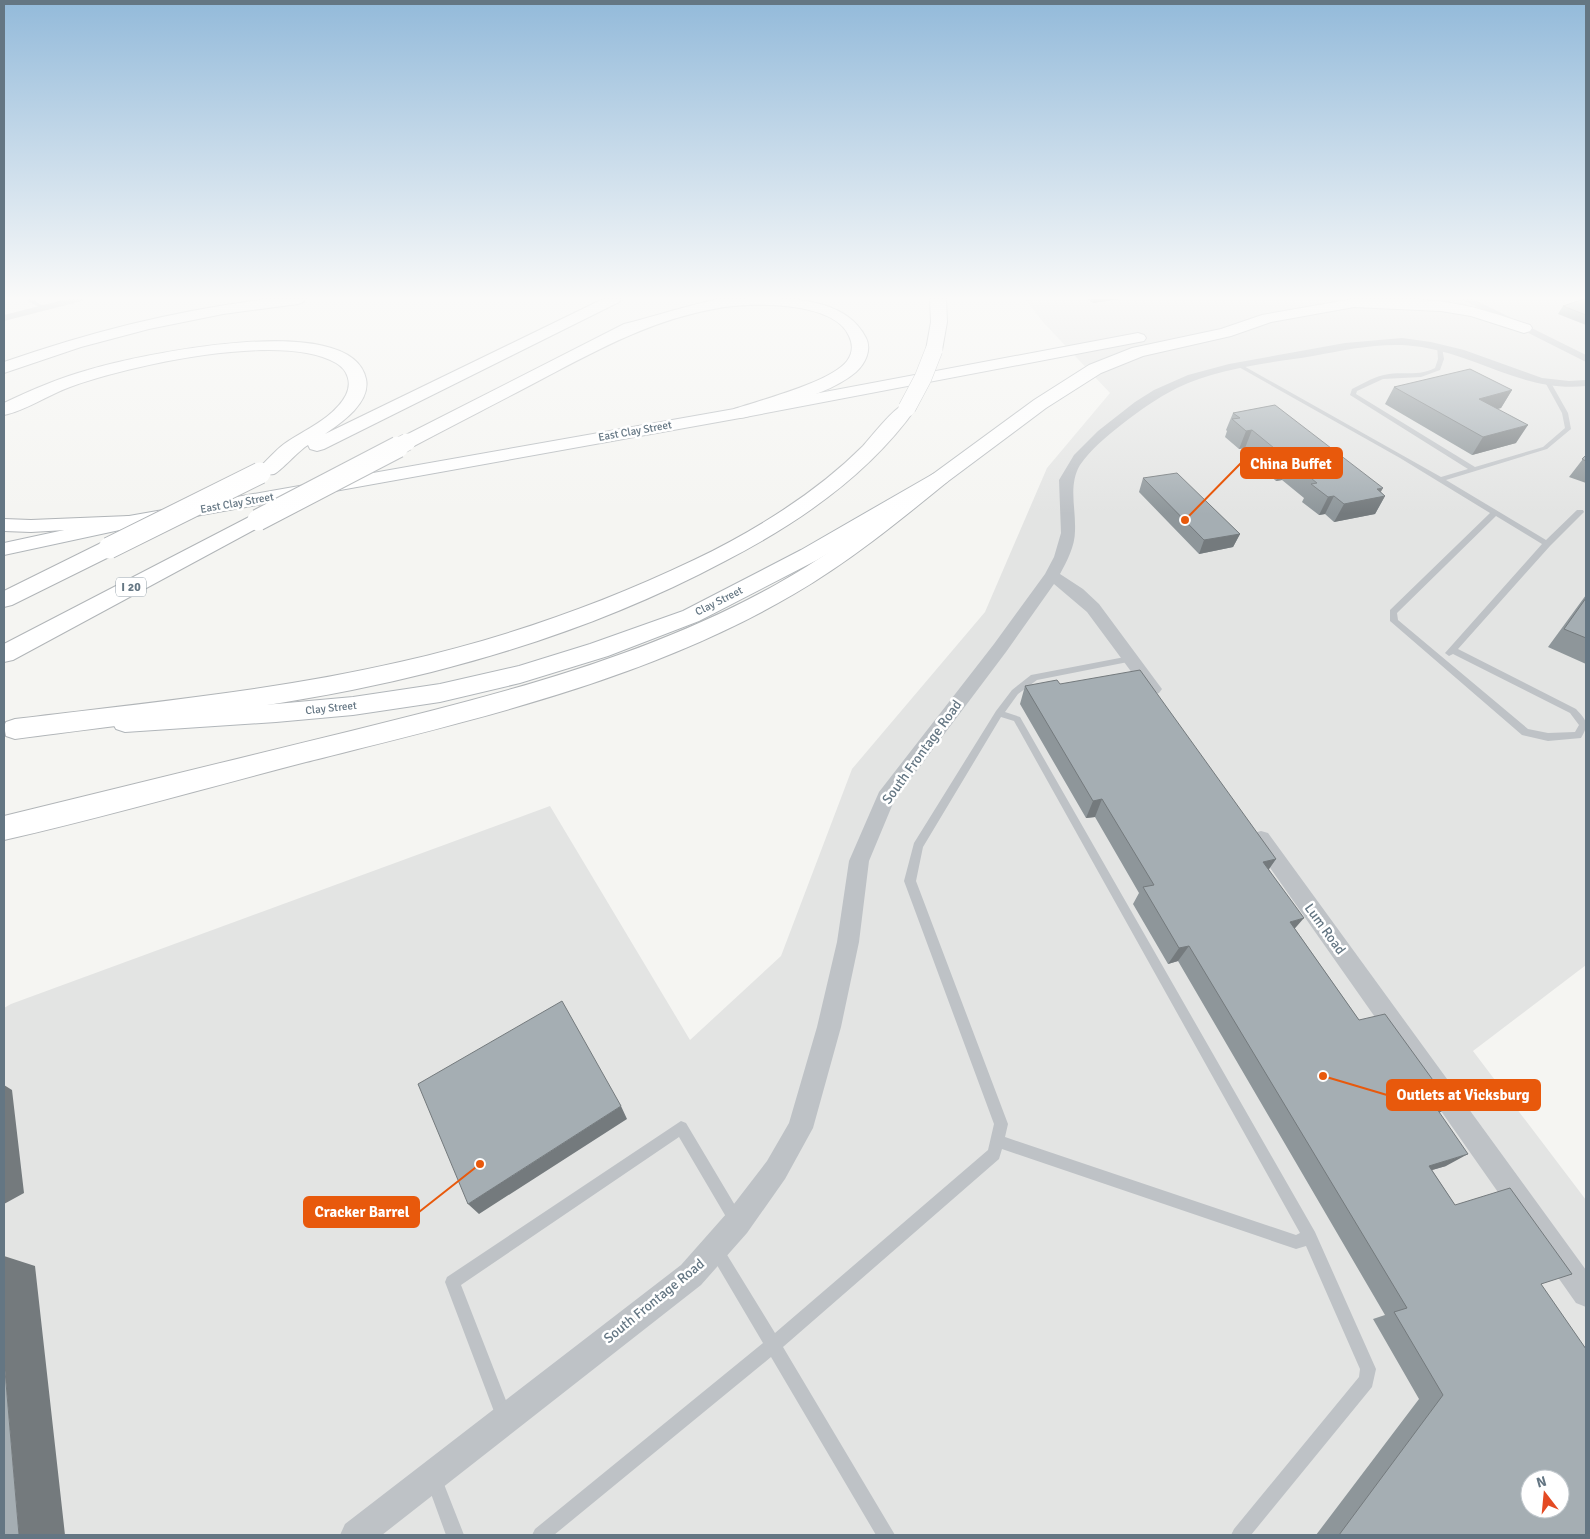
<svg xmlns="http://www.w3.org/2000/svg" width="1590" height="1539" font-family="Signika,sans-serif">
<rect width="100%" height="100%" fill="#f5f5f2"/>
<path fill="#e3e4e3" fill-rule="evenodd" d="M 1025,299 L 1586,299 L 1586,965 L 1473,1051 L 1586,1200 L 1586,1535 L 4,1535 L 4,1008 L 11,1004 L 550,806 L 690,1040 L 781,956 L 852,769 L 985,612 L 1047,468 L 1110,393 L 1043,322 ZM 1530,1479 L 1560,1479 L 1560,1509 L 1530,1509 Z"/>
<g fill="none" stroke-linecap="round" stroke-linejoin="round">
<g stroke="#b1b6ba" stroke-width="2">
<path id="primary" d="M 1353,299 C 1387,299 1422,297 1456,304 C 1481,308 1505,317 1530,325 L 1532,328 L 1530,331 L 1524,333 L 1471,316 L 1441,311 L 1354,307 L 1271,322 L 1231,336 L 1143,356 L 1101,373 L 1046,408 L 947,482 L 817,560 L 699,621 L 608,656 L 520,683 L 440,702 L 353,715 L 276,722 L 125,732 L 116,729 L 112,722 L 116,715 L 125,712 L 276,704 L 353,697 L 440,684 L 519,666 L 590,644 L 683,611 L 801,550 L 933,474 L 1034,400 L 1089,365 L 1132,348 L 1221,329 L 1262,315 Z
M 1138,333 L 1144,335 L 1146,338 L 1144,341 L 740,418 L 129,528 L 4,555 L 4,543 L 129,516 L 740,408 Z"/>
</g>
<g stroke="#b1b5b8" stroke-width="2">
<path id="highway" d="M 267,299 L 306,299 L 303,302 L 298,304 L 223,314 L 149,329 L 81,347 L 4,373 L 4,362 C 89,332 177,310 267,299 Z
M 603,299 L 622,299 L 619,302 L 324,449 L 317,451 L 310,449 L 308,445 C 298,451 281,471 274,474 C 270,475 266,474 262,473 L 259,469 L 262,465 C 269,458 276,450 284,444 C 304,430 334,418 346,395 C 352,383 348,370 336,363 C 281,331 128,366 70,387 C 48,395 25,411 4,415 L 4,403 C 31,390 59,378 88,370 C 134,356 352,308 366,379 C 371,403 341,423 325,434 Z
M 720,299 C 765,298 843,290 866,338 C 872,350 865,364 856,372 C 829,395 780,405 746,417 L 740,418 L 734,417 L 731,413 L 734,409 C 761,400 831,382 847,361 C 853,353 853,344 849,336 C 834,301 750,302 719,308 C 654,319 601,348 544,378 C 501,401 457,423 414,446 L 407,448 L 400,446 L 398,442 L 400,438 L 624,324 C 656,316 688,305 720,299 Z
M 930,299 L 946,299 L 947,322 L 942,350 L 940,353 L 928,353 L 926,350 L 931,322 Z
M 907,403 L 913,404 L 916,408 C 869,475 797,524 725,561 C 609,623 481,664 352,690 C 241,712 128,724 15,739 L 6,736 L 4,726 L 6,722 L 15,719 C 144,703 274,691 400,662 C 502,639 600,605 694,560 C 754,531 815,494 863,446 C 872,436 896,405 907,403 Z
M 940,472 L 947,474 L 950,478 L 947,482 C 898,522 849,562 794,594 C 646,681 472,720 306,762 C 206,788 105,817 4,840 L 4,816 C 120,788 235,759 351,731 C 496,695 645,658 777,584 C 833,553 883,514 933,474 Z
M 258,514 L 265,516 L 268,520 L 265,524 L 13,660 L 4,662 L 4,644 L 251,516 Z
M 129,516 L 136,518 L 139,522 L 136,526 L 31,532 L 4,531 L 4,519 L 31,520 Z
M 109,541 L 117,543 L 120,548 L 117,553 L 12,605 L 4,607 L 4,591 L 101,543 Z"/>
</g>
<path fill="#bec2c6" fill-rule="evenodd" d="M 25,299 L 31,299 L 47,308 L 42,309 Z
M 1437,346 L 1442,347 L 1444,359 L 1440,370 L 1421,377 L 1383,379 L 1357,391 L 1356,394 L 1475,467 L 1543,447 L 1565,428 L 1562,413 L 1546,384 L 1547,383 L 1551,383 L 1568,413 L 1571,429 L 1547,449 L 1446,480 L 1546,540 L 1577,510 L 1583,510 L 1584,512 L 1550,546 L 1458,649 L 1576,709 C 1586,720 1590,723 1581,738 L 1548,741 L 1522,735 L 1390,621 L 1390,610 L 1490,513 L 1400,458 L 1237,366 L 1242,365 L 1441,477 L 1468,469 L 1350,395 L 1352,389 C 1364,383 1375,376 1389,374 C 1405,372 1420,376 1435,368 L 1438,359 ZM 1496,516 L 1542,544 L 1445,653 L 1449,656 L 1453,654 L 1570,713 L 1579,725 L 1575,732 L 1548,733 L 1528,729 L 1398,620 L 1397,613 Z
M 1130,656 L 1133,657 L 1134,659 L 1133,661 L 1037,680 L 1018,694 L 1005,712 L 1020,717 L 1315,1232 L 1376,1369 L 1372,1387 L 1251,1535 L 1231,1535 L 1234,1529 L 1359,1377 L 1360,1369 L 1306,1246 L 1296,1249 L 1002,1149 L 999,1159 L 783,1347 L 895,1535 L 876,1535 L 771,1357 L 554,1535 L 532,1535 L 535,1529 L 763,1343 L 711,1255 L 709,1250 L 711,1245 L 716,1243 L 721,1245 L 775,1333 L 988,1150 L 994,1124 L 904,881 L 914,843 L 996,711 L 1012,690 L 1031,675 ZM 1001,717 L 1014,721 L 1300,1233 L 1296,1235 L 1005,1137 L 1008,1124 L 916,881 L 923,847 Z
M 681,1121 L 686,1123 L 742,1217 L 744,1222 L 742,1227 L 737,1229 L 732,1227 L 679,1137 L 461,1285 L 512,1416 L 510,1422 L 504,1424 L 498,1422 L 445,1282 L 447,1277 Z
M 434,1472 L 440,1474 L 464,1535 L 446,1535 L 426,1480 L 428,1474 Z"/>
<path fill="#bec2c6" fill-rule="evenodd" d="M 67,299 L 83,299 L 82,301 L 4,321 L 4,315 Z
M 1461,299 L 1473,299 L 1586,355 L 1586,362 Z
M 1402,338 L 1431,342 L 1464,350 L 1542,378 L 1569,381 L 1586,380 L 1586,386 C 1524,392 1481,357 1422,347 C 1386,341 1349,349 1313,356 C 1269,363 1219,368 1177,388 C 1157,398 1139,411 1121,425 C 1106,437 1091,449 1080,465 C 1068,485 1076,508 1075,531 C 1075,546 1067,561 1060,574 L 1083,589 L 1099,604 L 1159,685 L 1162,689 L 1159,693 L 1153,695 L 1147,693 L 1087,612 L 1054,584 L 1006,652 L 894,801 L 869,861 L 859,942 L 841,1027 L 813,1128 L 785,1179 L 747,1233 L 701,1285 L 382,1535 L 340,1535 L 345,1524 L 681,1265 L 727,1213 L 767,1161 L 789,1123 L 817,1027 L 837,942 L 849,861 L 879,792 L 994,644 L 1045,574 L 1054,557 L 1061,533 L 1059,480 L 1074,455 L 1098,431 L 1135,402 L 1154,390 L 1188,375 L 1229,364 L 1345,343 Z
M 1261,831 L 1268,833 L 1586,1270 L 1586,1307 L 1576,1303 L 1254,845 L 1251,839 L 1254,833 Z"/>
<use href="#primary" fill="#fff" fill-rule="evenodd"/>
<use href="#highway" fill="#fff" fill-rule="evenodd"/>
<g stroke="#b1b5b8" stroke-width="18" stroke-linecap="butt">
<path id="highway-bridge-far1" d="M 907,408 L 923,378 L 934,350
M 396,448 L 407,442"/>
</g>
<g stroke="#b1b5b8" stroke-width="23" stroke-linecap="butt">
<path id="highway-bridge" d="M 258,520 L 398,447
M 109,548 L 260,473"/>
</g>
<use href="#highway-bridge-far1" stroke="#fff" stroke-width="17"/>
<use href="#highway-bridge" stroke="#fff" stroke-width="21"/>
</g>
<path fill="#8e969a" d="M 1087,299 L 1119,299 L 1093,303 Z
M 1586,299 L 1586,325 L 1558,314 L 1563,306 Z
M 1394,387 L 1512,390 L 1501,408 L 1497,409 L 1516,443 L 1472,455 L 1385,404 Z
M 1233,413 L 1381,492 L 1385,496 L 1375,514 L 1334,522 L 1325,514 L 1319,515 L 1302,502 L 1304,498 L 1282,480 L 1276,481 L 1260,467 L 1262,462 L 1245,448 L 1239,449 L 1225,437 L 1227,431 L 1226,430 Z
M 1586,455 L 1586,483 L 1569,477 Z
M 1143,478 L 1240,534 L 1233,547 L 1199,554 L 1139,492 Z
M 1586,595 L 1586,664 L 1548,647 Z
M 1060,684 L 1276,859 L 1269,869 L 1295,929 L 1359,1020 L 1451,1105 L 1439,1113 L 1446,1166 L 1432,1170 L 1455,1205 L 1541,1284 L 1586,1535 L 1316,1535 L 1419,1399 L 1373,1319 L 1385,1315 L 1178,961 L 1168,964 L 1133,904 L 1139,893 L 1095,817 L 1086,818 L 1020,704 L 1025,686 Z"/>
<path fill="#747a7d" d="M 1094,299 L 1119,299 L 1093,303 Z
M 1512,390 L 1501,408 L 1469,416 L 1479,399 Z
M 1528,425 L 1516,443 L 1472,455 L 1483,437 Z
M 1252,430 L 1245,448 L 1239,449 L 1246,431 Z
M 1291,462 L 1282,480 L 1276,481 L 1284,463 Z
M 1383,488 L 1378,497 L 1385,496 L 1375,514 L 1334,522 L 1344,504 L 1377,489 Z
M 1334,496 L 1325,514 L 1319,515 L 1328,497 Z
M 1240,534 L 1233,547 L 1199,554 L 1204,540 Z
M 1102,799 L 1095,817 L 1086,818 L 1093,801 Z
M 1276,859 L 1264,876 L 1263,862 Z
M 1304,918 L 1290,934 L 1290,922 Z
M 1189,946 L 1178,961 L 1168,964 L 1179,948 Z
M 4,1085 L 12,1090 L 24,1193 L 4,1204 Z
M 1451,1105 L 1431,1118 L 1437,1109 Z
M 621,1106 L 627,1119 L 479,1214 L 468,1204 Z
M 1468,1154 L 1446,1166 L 1408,1177 L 1429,1166 Z
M 4,1256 L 35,1266 L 65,1535 L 19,1535 L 4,1359 Z"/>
<path fill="#a5aeb3" stroke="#747a7d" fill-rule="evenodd" d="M 1584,299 L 1586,299 L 1586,315 L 1563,306 Z
M 1470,369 L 1512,390 L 1479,399 L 1528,425 L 1483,437 L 1394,387 Z
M 1275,405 L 1383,488 L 1377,489 L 1385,496 L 1344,504 L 1334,496 L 1328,497 L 1311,484 L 1317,483 L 1291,462 L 1284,463 L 1268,449 L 1274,448 L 1252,430 L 1246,431 L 1232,419 L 1240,418 L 1233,413 Z
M 1586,455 L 1586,461 L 1582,459 Z
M 1177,473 L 1240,534 L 1204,540 L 1143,478 Z
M 1586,598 L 1586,638 L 1564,629 Z
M 1140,670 L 1276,859 L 1263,862 L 1304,918 L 1290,922 L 1359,1020 L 1385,1014 L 1451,1105 L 1437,1109 L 1468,1154 L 1429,1166 L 1455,1205 L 1510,1188 L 1572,1274 L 1541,1284 L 1586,1349 L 1586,1535 L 1339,1535 L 1443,1395 L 1394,1312 L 1407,1308 L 1189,946 L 1179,948 L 1143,887 L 1154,885 L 1102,799 L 1093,801 L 1025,686 L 1057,680 L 1060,684 ZM 1530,1479 L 1560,1479 L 1560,1509 L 1530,1509 Z
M 562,1001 L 621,1106 L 468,1204 L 418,1084 Z
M 4,1359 L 19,1535 L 4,1535 Z"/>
<linearGradient id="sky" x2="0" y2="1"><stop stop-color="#93bada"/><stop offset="0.58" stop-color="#fafaf9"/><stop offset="1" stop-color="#fafaf9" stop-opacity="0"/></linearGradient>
<rect width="1590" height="514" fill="url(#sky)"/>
<g text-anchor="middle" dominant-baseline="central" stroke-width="5" stroke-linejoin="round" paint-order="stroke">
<g font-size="11" fill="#647683" stroke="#fff">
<text transform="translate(635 431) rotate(-10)">East Clay Street</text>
<text transform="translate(237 503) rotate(-10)">East Clay Street</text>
<text transform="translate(719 601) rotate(-27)">Clay Street</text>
<text transform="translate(331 708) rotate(-6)">Clay Street</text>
</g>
<rect fill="#fff" stroke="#929fa8" stroke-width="1" x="116" y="577.5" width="30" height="19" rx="4"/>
<g font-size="12" font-weight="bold" fill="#647683">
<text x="131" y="587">I 20</text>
</g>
<g font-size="14" fill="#647683" stroke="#fff">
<text transform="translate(922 752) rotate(-54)">South Frontage Road</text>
<text transform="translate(1325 929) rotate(54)">Lum Road</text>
<text transform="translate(654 1301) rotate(-39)">South Frontage Road</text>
</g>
</g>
<path fill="none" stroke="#e8590c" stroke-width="2" d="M1185 520L1241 463M1323 1076L1387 1095M480 1164L419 1212"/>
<g fill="#e8590c" stroke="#fff" stroke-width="2">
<circle cx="1185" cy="520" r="5"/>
<circle cx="1323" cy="1076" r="5"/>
<circle cx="480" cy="1164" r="5"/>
</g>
<g fill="#e8590c" stroke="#e8590c" stroke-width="2">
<rect x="1241" y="448" width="101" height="30" rx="5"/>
<rect x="1387" y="1080" width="153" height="30" rx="5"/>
<rect x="304" y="1197" width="115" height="30" rx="5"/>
</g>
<g font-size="15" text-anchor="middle" font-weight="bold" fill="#fff">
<text x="1291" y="469">China Buffet</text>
<text x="1463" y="1100">Outlets at Vicksburg</text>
<text x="362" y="1217">Cracker Barrel</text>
</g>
<rect width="1590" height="1539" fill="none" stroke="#647683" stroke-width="10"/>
<g transform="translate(1545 1494) rotate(344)"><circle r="24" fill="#ffffff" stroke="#c1c8cd"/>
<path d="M0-4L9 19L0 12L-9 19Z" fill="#e44a23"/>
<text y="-8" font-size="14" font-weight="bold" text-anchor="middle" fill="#647683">N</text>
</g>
</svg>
